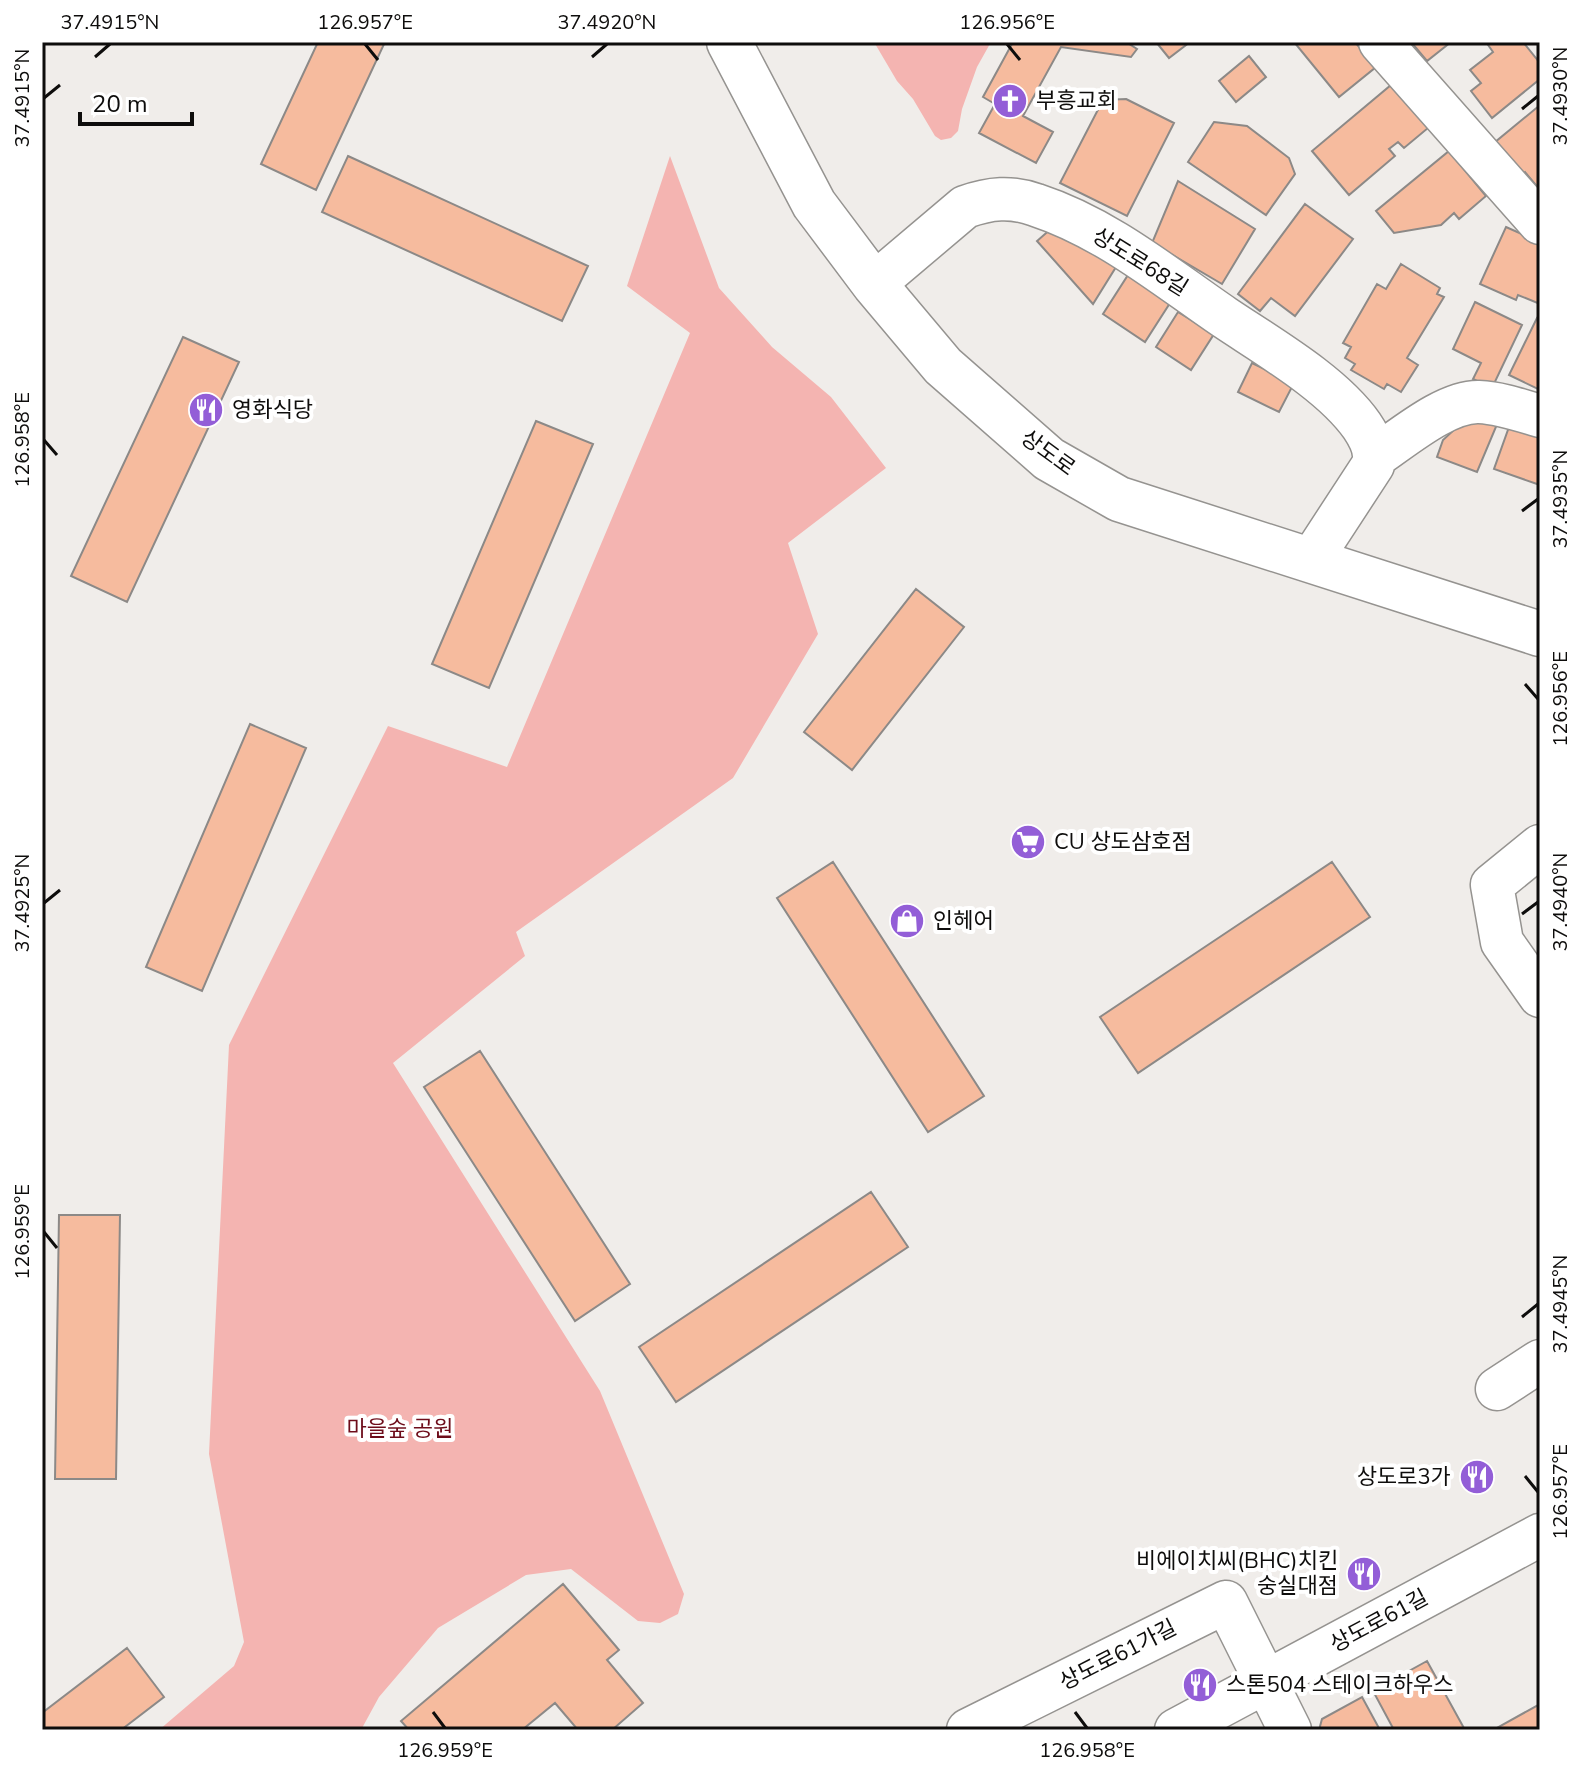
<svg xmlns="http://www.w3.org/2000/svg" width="1582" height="1772" font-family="'Nunito Sans','Noto Sans KR',sans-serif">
<rect width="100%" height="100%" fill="#f0edea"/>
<path fill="#f4b4b1" d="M 874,42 L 991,42 L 977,67 L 962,109 L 958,131 L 951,138 L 941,140 L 935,136 L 913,99 L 897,81 Z
M 670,156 L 719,288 L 772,347 L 831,397 L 886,468 L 788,543 L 818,634 L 733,778 L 516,932 L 525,956 L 393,1063 L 600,1391 L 684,1594 L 678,1614 L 660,1623 L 638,1621 L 571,1569 L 526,1575 L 438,1628 L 379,1697 L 361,1730 L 159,1730 L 234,1666 L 244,1642 L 209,1454 L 229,1045 L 388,726 L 507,767 L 690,333 L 627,286 Z"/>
<path fill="#f6bb9e" stroke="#8c8987" stroke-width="2" d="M 318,42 L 385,42 L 316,190 L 261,164 Z
M 1013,42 L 1126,42 L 1137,49 L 1131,57 L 1061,47 L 1023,116 L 1053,132 L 1036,163 L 979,133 L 995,104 L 983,97 Z
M 1156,42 L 1190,42 L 1169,58 Z
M 1294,42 L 1355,42 L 1376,67 L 1339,97 Z
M 1411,42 L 1451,42 L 1427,61 Z
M 1486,42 L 1523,42 L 1540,63 L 1540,79 L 1492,118 L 1471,91 L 1481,83 L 1470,70 L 1493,52 Z
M 1249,56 L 1266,77 L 1236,102 L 1219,81 Z
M 1397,80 L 1434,123 L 1404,148 L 1398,142 L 1389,149 L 1395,156 L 1349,195 L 1312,151 Z
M 1126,99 L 1174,123 L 1127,216 L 1060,183 L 1103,100 Z
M 1540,105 L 1540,190 L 1525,172 L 1521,175 L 1494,143 Z
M 1214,122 L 1247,126 L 1289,158 L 1295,174 L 1266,215 L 1188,162 Z
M 1449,151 L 1486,196 L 1459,219 L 1454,213 L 1441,225 L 1394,233 L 1376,211 Z
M 348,156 L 588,266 L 562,321 L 322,212 Z
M 1178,181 L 1255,229 L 1222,284 L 1152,243 Z
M 1305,204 L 1353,239 L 1295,316 L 1271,298 L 1260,311 L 1238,294 Z
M 1053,227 L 1116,267 L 1093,304 L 1037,241 Z
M 1506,227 L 1540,242 L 1540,304 L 1518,295 L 1516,300 L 1480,284 Z
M 1401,264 L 1440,288 L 1437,294 L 1444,297 L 1407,358 L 1418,365 L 1401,392 L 1387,384 L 1384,389 L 1351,370 L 1355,364 L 1345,358 L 1351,347 L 1343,343 L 1377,284 L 1386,289 Z
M 1128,275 L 1170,303 L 1145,342 L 1103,314 Z
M 1475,302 L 1522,325 L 1492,388 L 1473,379 L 1481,363 L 1453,349 Z
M 1178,312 L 1214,334 L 1191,370 L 1156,347 Z
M 1537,318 L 1540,320 L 1540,390 L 1509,375 Z
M 183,337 L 239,362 L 127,602 L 71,576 Z
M 1252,363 L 1294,383 L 1279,412 L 1238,392 Z
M 1469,416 L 1498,422 L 1477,472 L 1437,457 L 1443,440 Z
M 536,421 L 593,444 L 489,688 L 432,664 Z
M 1509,427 L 1540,438 L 1540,485 L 1494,469 Z
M 916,589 L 964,627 L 852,770 L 804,732 Z
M 250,724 L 306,748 L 202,991 L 146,967 Z
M 833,862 L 984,1096 L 928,1132 L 777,898 Z
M 1332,862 L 1370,917 L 1138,1073 L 1100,1017 Z
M 480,1051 L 630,1284 L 575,1321 L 424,1087 Z
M 871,1192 L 908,1247 L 676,1402 L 639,1347 Z
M 59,1215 L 120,1215 L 116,1479 L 55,1479 Z
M 563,1584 L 619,1650 L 607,1660 L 643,1703 L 612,1730 L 578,1730 L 555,1703 L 522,1730 L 409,1730 L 401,1721 Z
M 127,1648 L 164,1697 L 121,1730 L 42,1730 L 42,1713 Z
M 1427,1661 L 1465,1730 L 1394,1730 L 1373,1691 Z
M 1362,1697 L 1380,1730 L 1319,1730 L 1322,1719 Z
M 1540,1704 L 1540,1730 L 1493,1730 Z"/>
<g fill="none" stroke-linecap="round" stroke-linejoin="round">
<g stroke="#959390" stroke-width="45">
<path id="minor" d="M 1380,42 L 1540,223
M 874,284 L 965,207 C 990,198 1011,196 1036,205 C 1106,228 1164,276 1224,317 C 1267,346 1332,383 1362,426 C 1370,438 1377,451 1373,465 L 1311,560
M 1376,456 C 1403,438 1446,401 1479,402 C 1500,403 1520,410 1540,416
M 1540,846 L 1492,885 L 1502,942 L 1540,996
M 1497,1389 L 1540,1361
M 968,1730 L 1226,1602 L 1290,1730
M 1176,1730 L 1540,1535"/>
</g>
<g stroke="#959390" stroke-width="47">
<path id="major" d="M 729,42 L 814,204 L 874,284 L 943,366 L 1049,459 L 1119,499 L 1540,634"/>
</g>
<use href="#minor" stroke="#fff" stroke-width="42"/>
<use href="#major" stroke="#fff" stroke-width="44"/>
</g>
<path fill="none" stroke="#0e0d0c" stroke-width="3" d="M 365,44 L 378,60M 1007,44 L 1020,60M 95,57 L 110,44M 592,57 L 607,44M 44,98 L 60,85M 1522,109 L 1538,96M 44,440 L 57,455M 1522,511 L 1538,499M 1525,684 L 1538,699M 44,903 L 60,890M 1522,914 L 1538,902M 44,1232 L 57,1248M 1522,1317 L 1538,1304M 1525,1476 L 1538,1492M 433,1712 L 445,1728M 1075,1712 L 1087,1728"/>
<defs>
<g id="church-disc" transform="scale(1.8)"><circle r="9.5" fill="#935ed7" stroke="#fff"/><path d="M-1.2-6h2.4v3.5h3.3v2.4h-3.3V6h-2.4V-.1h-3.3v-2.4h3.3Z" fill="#fff"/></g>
<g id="restaurant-disc" transform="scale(1.8)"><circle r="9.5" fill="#935ed7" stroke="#fff"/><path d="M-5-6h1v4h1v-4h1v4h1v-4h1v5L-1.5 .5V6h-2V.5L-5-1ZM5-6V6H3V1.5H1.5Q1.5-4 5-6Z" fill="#fff"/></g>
<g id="supermarket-disc" transform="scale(1.8)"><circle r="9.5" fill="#935ed7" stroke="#fff"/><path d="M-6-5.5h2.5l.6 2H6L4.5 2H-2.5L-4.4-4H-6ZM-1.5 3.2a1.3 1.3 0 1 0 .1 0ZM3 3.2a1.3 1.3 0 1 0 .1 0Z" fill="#fff"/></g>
<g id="shop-disc" transform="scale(1.8)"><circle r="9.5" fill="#935ed7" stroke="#fff"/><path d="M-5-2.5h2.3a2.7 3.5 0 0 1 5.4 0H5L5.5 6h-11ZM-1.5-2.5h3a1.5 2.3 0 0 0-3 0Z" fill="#fff"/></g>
</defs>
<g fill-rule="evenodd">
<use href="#church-disc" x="1010" y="101"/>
<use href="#restaurant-disc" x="206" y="410"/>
<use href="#supermarket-disc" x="1028" y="842"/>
<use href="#shop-disc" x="907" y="921"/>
<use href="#restaurant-disc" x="1477" y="1477"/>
<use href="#restaurant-disc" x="1364" y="1574"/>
<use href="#restaurant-disc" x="1200" y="1685"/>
</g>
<g text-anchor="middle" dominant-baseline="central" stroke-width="8" stroke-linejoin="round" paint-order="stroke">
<g font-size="22" fill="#0e0d0c" stroke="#fff" text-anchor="start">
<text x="1036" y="101">부흥교회</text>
<text x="232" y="410">영화식당</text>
<text x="1054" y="842">CU 상도삼호점</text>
<text x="933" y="921">인헤어</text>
<text x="1451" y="1477" text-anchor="end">상도로3가</text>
<text x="1338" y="1561" text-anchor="end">비에이치씨(BHC)치킨<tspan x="1338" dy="25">숭실대점</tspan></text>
<text x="1226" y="1685">스톤504 스테이크하우스</text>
</g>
<g font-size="22" fill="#0e0d0c" stroke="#fff">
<text transform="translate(1140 262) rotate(32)">상도로68길</text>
<text transform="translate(1048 453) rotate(36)">상도로</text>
<text transform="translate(1379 1621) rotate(-28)">상도로61길</text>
<text transform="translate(1118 1655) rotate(-27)">상도로61가길</text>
</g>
<g font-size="22" fill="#6e0d1b" stroke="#fff">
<text x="400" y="1429">마을숲 공원</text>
</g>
</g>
<rect width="1582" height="1772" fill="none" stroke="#ffffff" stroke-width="88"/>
<path d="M80 112v12h112v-12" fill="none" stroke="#0e0d0c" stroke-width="4"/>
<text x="92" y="112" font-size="24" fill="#0e0d0c" stroke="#ffffff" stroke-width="6" paint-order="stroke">20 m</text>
<rect x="44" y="44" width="1494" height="1684" fill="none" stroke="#0e0d0c" stroke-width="3"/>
<g font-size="20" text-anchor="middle" fill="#0e0d0c">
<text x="110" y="29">37.4915°N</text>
<text x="365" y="29">126.957°E</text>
<text x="607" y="29">37.4920°N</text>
<text x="1007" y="29">126.956°E</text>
<text transform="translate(1560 96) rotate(-90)" y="7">37.4930°N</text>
<text transform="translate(22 98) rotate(-90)" y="7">37.4915°N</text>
<text transform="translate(22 440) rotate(-90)" y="7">126.958°E</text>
<text transform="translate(1560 499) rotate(-90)" y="7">37.4935°N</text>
<text transform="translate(1560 699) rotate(-90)" y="7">126.956°E</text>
<text transform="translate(1560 902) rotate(-90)" y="7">37.4940°N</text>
<text transform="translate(22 903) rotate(-90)" y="7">37.4925°N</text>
<text transform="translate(22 1232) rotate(-90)" y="7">126.959°E</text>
<text transform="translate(1560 1304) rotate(-90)" y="7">37.4945°N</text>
<text transform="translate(1560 1492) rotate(-90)" y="7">126.957°E</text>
<text x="445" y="1757">126.959°E</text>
<text x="1087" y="1757">126.958°E</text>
</g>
</svg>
